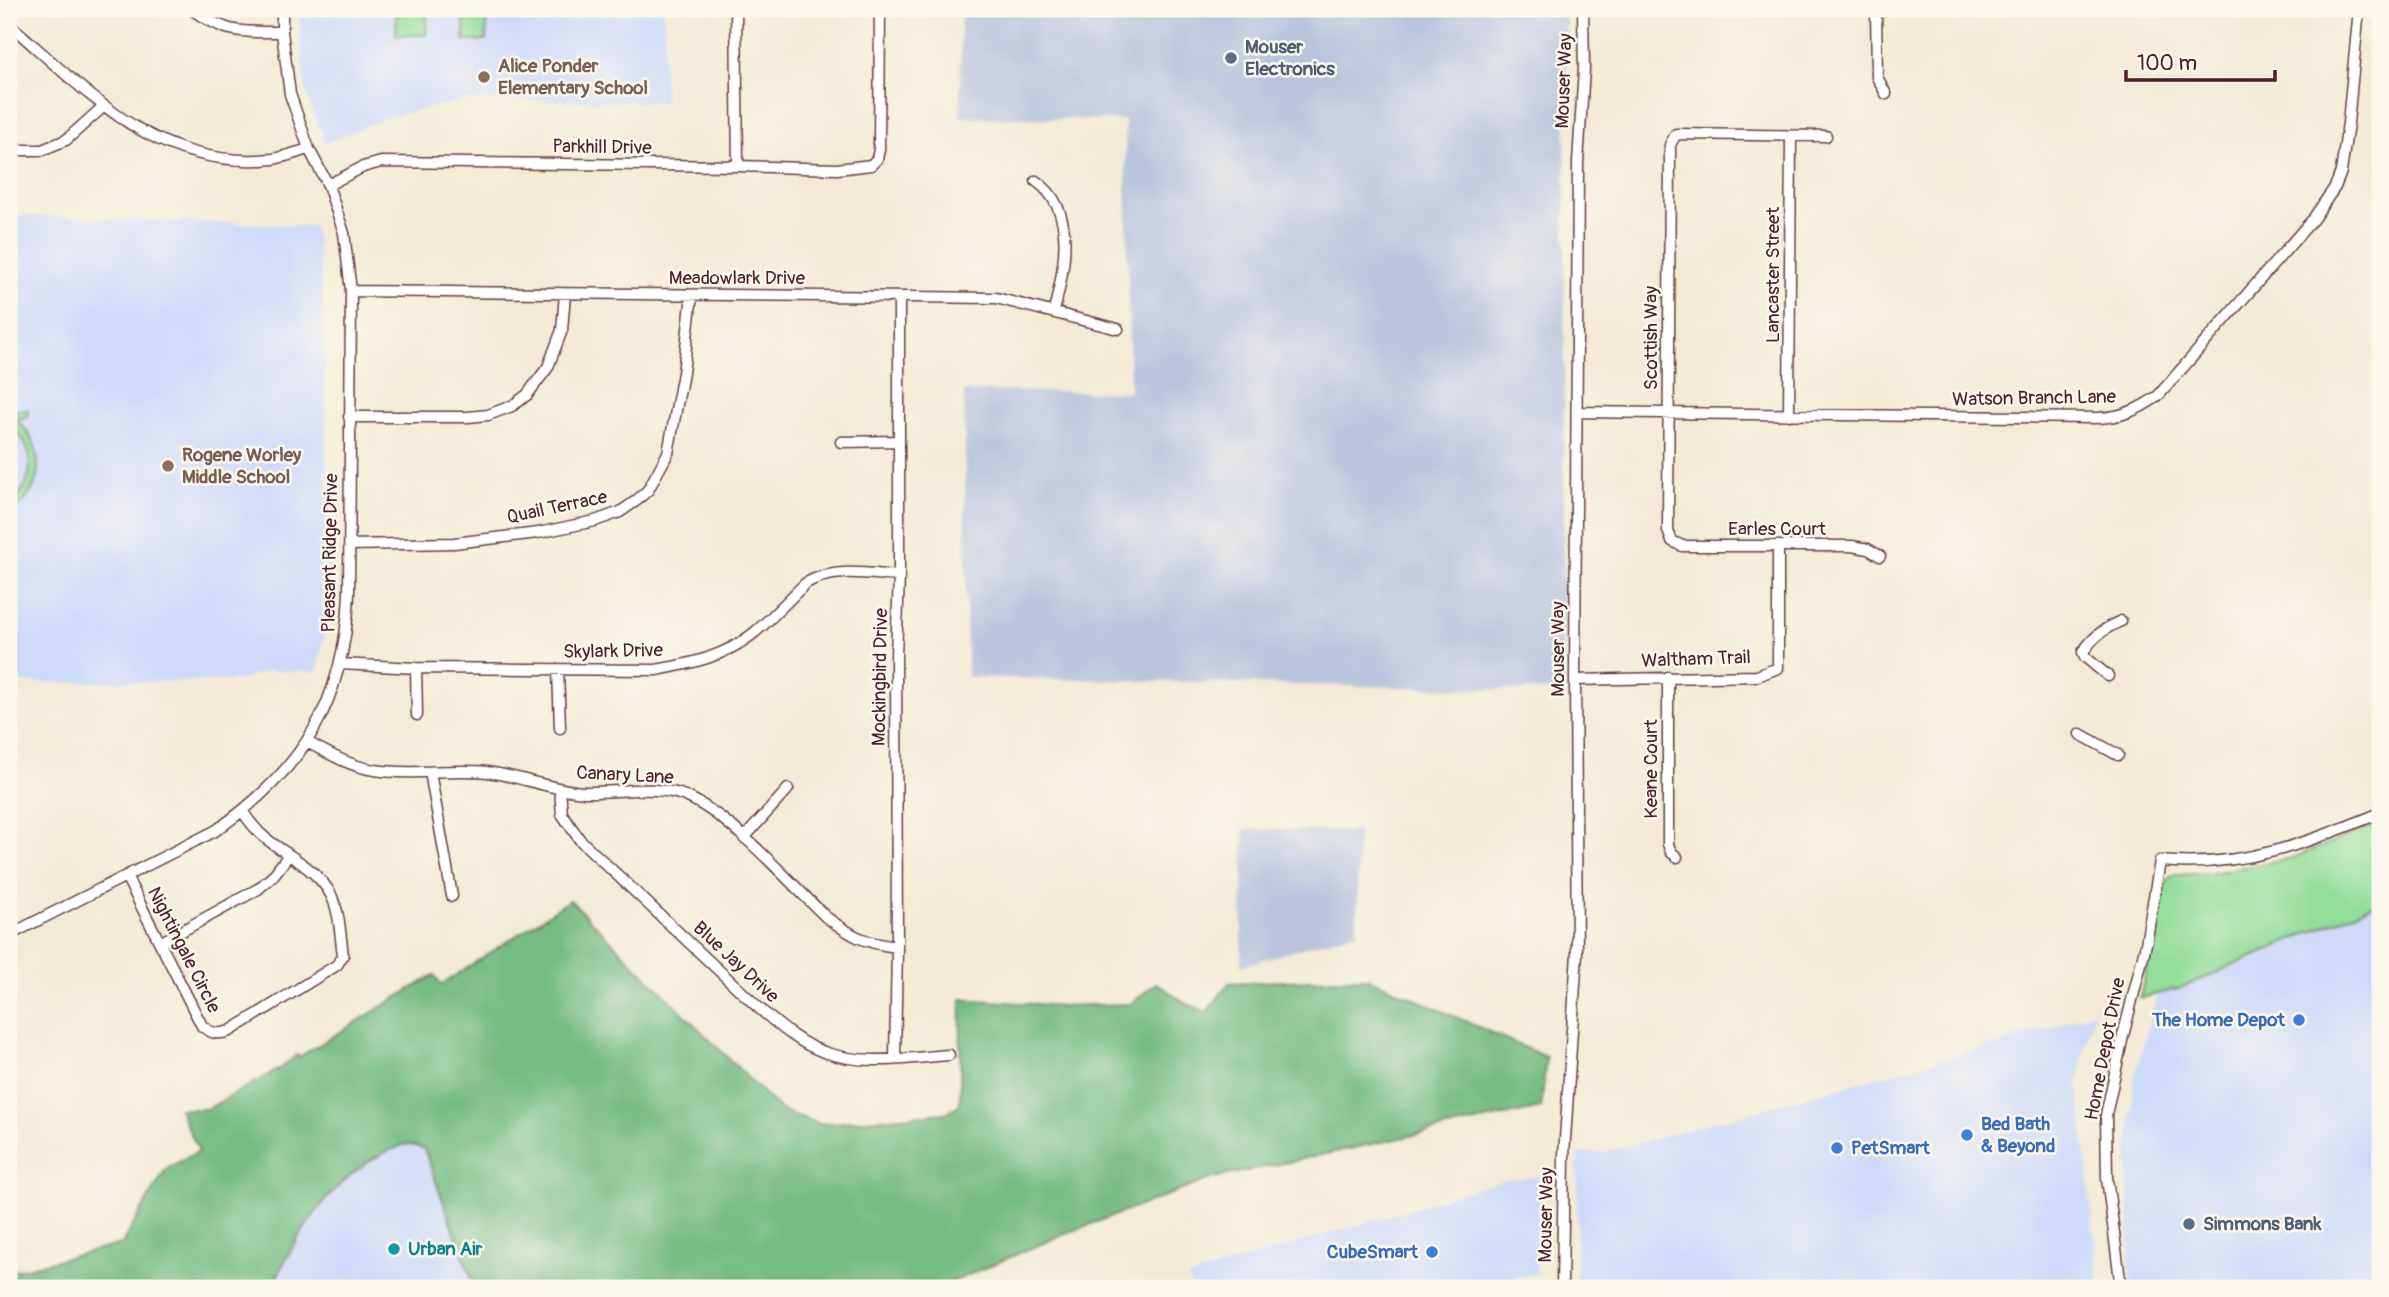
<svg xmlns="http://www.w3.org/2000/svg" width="2389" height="1297" font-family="Pangolin,sans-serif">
<rect width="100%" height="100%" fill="#fbf7ec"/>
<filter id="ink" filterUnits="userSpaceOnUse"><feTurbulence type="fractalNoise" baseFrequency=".0143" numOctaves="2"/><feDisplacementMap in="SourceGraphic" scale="14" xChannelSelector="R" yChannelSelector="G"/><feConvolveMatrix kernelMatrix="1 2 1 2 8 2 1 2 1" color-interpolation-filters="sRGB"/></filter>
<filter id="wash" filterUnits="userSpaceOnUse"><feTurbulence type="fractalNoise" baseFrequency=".00686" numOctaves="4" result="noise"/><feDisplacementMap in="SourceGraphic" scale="28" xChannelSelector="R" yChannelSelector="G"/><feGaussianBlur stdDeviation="1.57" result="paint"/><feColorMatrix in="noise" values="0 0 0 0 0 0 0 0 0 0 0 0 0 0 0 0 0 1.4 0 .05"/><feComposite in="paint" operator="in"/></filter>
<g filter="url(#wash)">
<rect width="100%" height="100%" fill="#f3ebd5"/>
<path fill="#cfdafa" d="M 299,9 L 664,9 L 664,102 L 466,100 L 390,116 L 326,143 L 313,114 L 306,90 L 302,64 Z
M 9,215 L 312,226 L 317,240 L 324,319 L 329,614 L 317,672 L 267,671 L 237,681 L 9,683 Z
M 2380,902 L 2380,1279 L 2267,1288 L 2130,1288 L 2128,1151 L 2134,1080 L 2157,994 L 2178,989 Z
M 2095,1012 L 2085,1048 L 2078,1083 L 2099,1283 L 2096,1288 L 1576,1288 L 1578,1153 L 1602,1153 L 2002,1043 Z
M 404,1145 L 424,1148 L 475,1288 L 272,1288 L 281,1267 L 306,1225 L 341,1185 L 370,1160 Z
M 1540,1176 L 1536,1273 L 1475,1288 L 1192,1288 L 1188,1277 L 1504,1180 Z"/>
<path fill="#bac4de" d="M 961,9 L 1566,9 L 1563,691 L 967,677 L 964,391 L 1130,392 L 1125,120 L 960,117 Z
M 1244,829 L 1358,831 L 1357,932 L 1241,966 Z"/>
<path fill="#92dd9a" stroke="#6e7e62" stroke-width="2" d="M 397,9 L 427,9 L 426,35 L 396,35 Z
M 464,9 L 487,9 L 486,41 L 464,41 Z
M 9,410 L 28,410 L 28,418 L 14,418 C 47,444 46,492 9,513 L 9,504 C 37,483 37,446 9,425 Z
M 2380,823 L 2380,902 L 2178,989 L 2140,998 L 2167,880 L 2174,875 L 2213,873 L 2292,858 Z"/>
<path fill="#75bc82" stroke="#606e56" stroke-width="2" d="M 570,900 L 780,1110 L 820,1124 L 947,1113 L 960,1104 L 961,999 L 1062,1006 L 1131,1004 L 1156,983 L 1187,1004 L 1207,1012 L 1229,983 L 1368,978 L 1546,1057 L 1541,1108 L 1213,1178 L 1062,1235 L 938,1288 L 475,1288 L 424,1149 C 419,1147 409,1144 403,1145 C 399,1146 393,1150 388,1151 C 334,1176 295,1235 272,1288 L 9,1288 L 9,1272 L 122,1244 L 166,1169 L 199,1151 L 179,1109 L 207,1109 L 279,1069 L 297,1055 L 299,1057 L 434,975 L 441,985 Z"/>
</g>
<g filter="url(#ink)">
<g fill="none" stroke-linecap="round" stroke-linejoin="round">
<g stroke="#633e44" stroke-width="13">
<path id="minor" d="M 191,9 C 228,34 238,32 282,32
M 736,9 L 738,166
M 1876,9 L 1877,77 L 1886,94
M 9,24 C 89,93 156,171 273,159 C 285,157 297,152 309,149
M 1826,136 L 1676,134 L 1670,145 L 1668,531 L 1672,541 L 1682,546 L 1852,546 L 1868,549 L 1880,556
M 9,150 L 42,150 L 66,140 L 104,106
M 1036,181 C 1078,210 1064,269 1054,311
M 328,185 L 363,167 L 381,162 L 738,166 L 837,169 L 871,165 L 877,159 L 879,150 L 880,9
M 351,291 L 996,298 L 1118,329
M 1577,412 L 2098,418 C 2122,417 2138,410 2158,396 L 2313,219 L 2335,187 L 2341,172 L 2348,123 L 2359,9
M 1789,415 L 1791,136
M 349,417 L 468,417 L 488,415 L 512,406 L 527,395 L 548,367 L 562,330 L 565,294
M 841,442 L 897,441
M 350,545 L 454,543 L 538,533 L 595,521 L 620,512 L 636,501 L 648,490 L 668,453 L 683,373 L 692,295
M 340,664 L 416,668 L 656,670 C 691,664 726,656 754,633 C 772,618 789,599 806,583 C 834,567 868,574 899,576
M 416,668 L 417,715
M 558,670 L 560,728
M 2108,676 L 2085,657 L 2083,652 C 2093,637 2104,628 2121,621
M 1668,677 L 1668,844 L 1671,852 L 1677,857
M 1575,680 L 1757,676 L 1778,668 L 1778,546
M 2080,734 L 2118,755
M 307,742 C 328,753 351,767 375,770 C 412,776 450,768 487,772 C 520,776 551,790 585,792 C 617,793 654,784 685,796 C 731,815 789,882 826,917 C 852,936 864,943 897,947
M 430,772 L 452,896
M 560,790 L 562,814 L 580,840 L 761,1010 C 780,1026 800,1044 824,1052 C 863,1066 908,1058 949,1055
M 744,838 L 788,789
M 126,876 L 202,1026 C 212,1034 218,1035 230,1031 L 337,965 L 343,955 C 340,935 340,912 331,895 C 318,869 286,855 264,837 C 256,830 249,821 243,812
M 9,935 L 215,831 C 303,770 344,703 349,595 L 351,291 L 344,233 L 328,185 L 309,149 L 290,94 L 282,32 L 282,9
M 160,943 L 258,889 L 272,877 L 289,855
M 895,1058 L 897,947 L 896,656 L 899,576 L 899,297
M 1562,1288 L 1564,1155 L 1577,953 L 1575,680 L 1578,162 L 1584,69 L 1583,9
M 2121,1288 L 2107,1178 L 2106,1115 L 2123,1036 L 2146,944 L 2160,861 C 2241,869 2308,843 2380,813"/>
</g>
<use href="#minor" stroke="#fff" stroke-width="10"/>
</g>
</g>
<g fill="#5c6f8a" stroke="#fbf7ec" stroke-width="2.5">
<circle cx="1231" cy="58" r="7"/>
<circle cx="2189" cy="1224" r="7"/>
</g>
<g fill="#8d6e63" stroke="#fbf7ec" stroke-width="2.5">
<circle cx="484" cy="77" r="7"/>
<circle cx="168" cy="466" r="7"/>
</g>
<g fill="#3f7fe0" stroke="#fbf7ec" stroke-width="2.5">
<circle cx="2299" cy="1020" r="7"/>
<circle cx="1967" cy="1135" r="7"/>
<circle cx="1837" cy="1148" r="7"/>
<circle cx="1432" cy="1252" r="7"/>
</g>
<circle fill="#0f9aa8" stroke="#fbf7ec" stroke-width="2.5" cx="394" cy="1249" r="7"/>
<g text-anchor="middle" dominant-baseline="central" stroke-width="5" stroke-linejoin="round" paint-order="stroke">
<g font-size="19" font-weight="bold" fill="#4e5e75" stroke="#fbf7ec" text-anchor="start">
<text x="1245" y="47">Mouser<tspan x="1245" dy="22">Electronics</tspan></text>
<text x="2203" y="1224">Simmons Bank</text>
</g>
<g font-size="19" font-weight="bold" fill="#785e54" stroke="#fbf7ec" text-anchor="start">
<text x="498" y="66">Alice Ponder<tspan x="498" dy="22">Elementary School</tspan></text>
<text x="182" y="455">Rogene Worley<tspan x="182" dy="22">Middle School</tspan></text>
</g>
<g font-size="19" fill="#4a1f2b" stroke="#fbf7ec">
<text transform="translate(1564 81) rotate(-88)">Mouser Way</text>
<text transform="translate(602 147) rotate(1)">Parkhill Drive</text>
<text transform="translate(1773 275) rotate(-90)">Lancaster Street</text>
<text x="737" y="278">Meadowlark Drive</text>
<text transform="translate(1651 338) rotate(-90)">Scottish Way</text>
<text transform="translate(2034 398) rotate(-1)">Watson Branch Lane</text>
<text transform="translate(557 507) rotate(-12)">Quail Terrace</text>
<text x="1777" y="529">Earles Court</text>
<text transform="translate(330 553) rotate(-89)">Pleasant Ridge Drive</text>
<text transform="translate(1558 649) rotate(-90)">Mouser Way</text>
<text transform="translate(613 651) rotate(-1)">Skylark Drive</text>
<text transform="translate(1696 659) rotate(-2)">Waltham Trail</text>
<text transform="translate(880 677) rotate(-89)">Mockingbird Drive</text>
<text transform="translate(1651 769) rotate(-90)">Keane Court</text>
<text transform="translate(625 775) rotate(3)">Canary Lane</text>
<text transform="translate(184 950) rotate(63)">Nightingale Circle</text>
<text transform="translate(736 962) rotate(43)">Blue Jay Drive</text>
<text transform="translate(2105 1049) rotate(-79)">Home Depot Drive</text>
<text transform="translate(1546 1215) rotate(-89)">Mouser Way</text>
</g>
<g font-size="19" font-weight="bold" fill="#366cbe" stroke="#fbf7ec" text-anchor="end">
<text x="2285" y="1020">The Home Depot</text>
<text x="1981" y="1124" text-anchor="start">Bed Bath<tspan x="1981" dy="22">&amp; Beyond</tspan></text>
<text x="1851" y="1148" text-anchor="start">PetSmart</text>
<text x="1418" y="1252">CubeSmart</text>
</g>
<g font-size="19" font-weight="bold" fill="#0d838f" stroke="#fbf7ec" text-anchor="start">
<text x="408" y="1249">Urban Air</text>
</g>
</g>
<rect width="2389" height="1297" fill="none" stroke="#fbf7ec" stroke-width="35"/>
<path d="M2126 70v10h149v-10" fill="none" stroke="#4a1f2b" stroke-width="3.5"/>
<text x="2137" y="70" font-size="21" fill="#4a1f2b" stroke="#fbf7ec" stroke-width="5" paint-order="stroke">100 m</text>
</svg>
